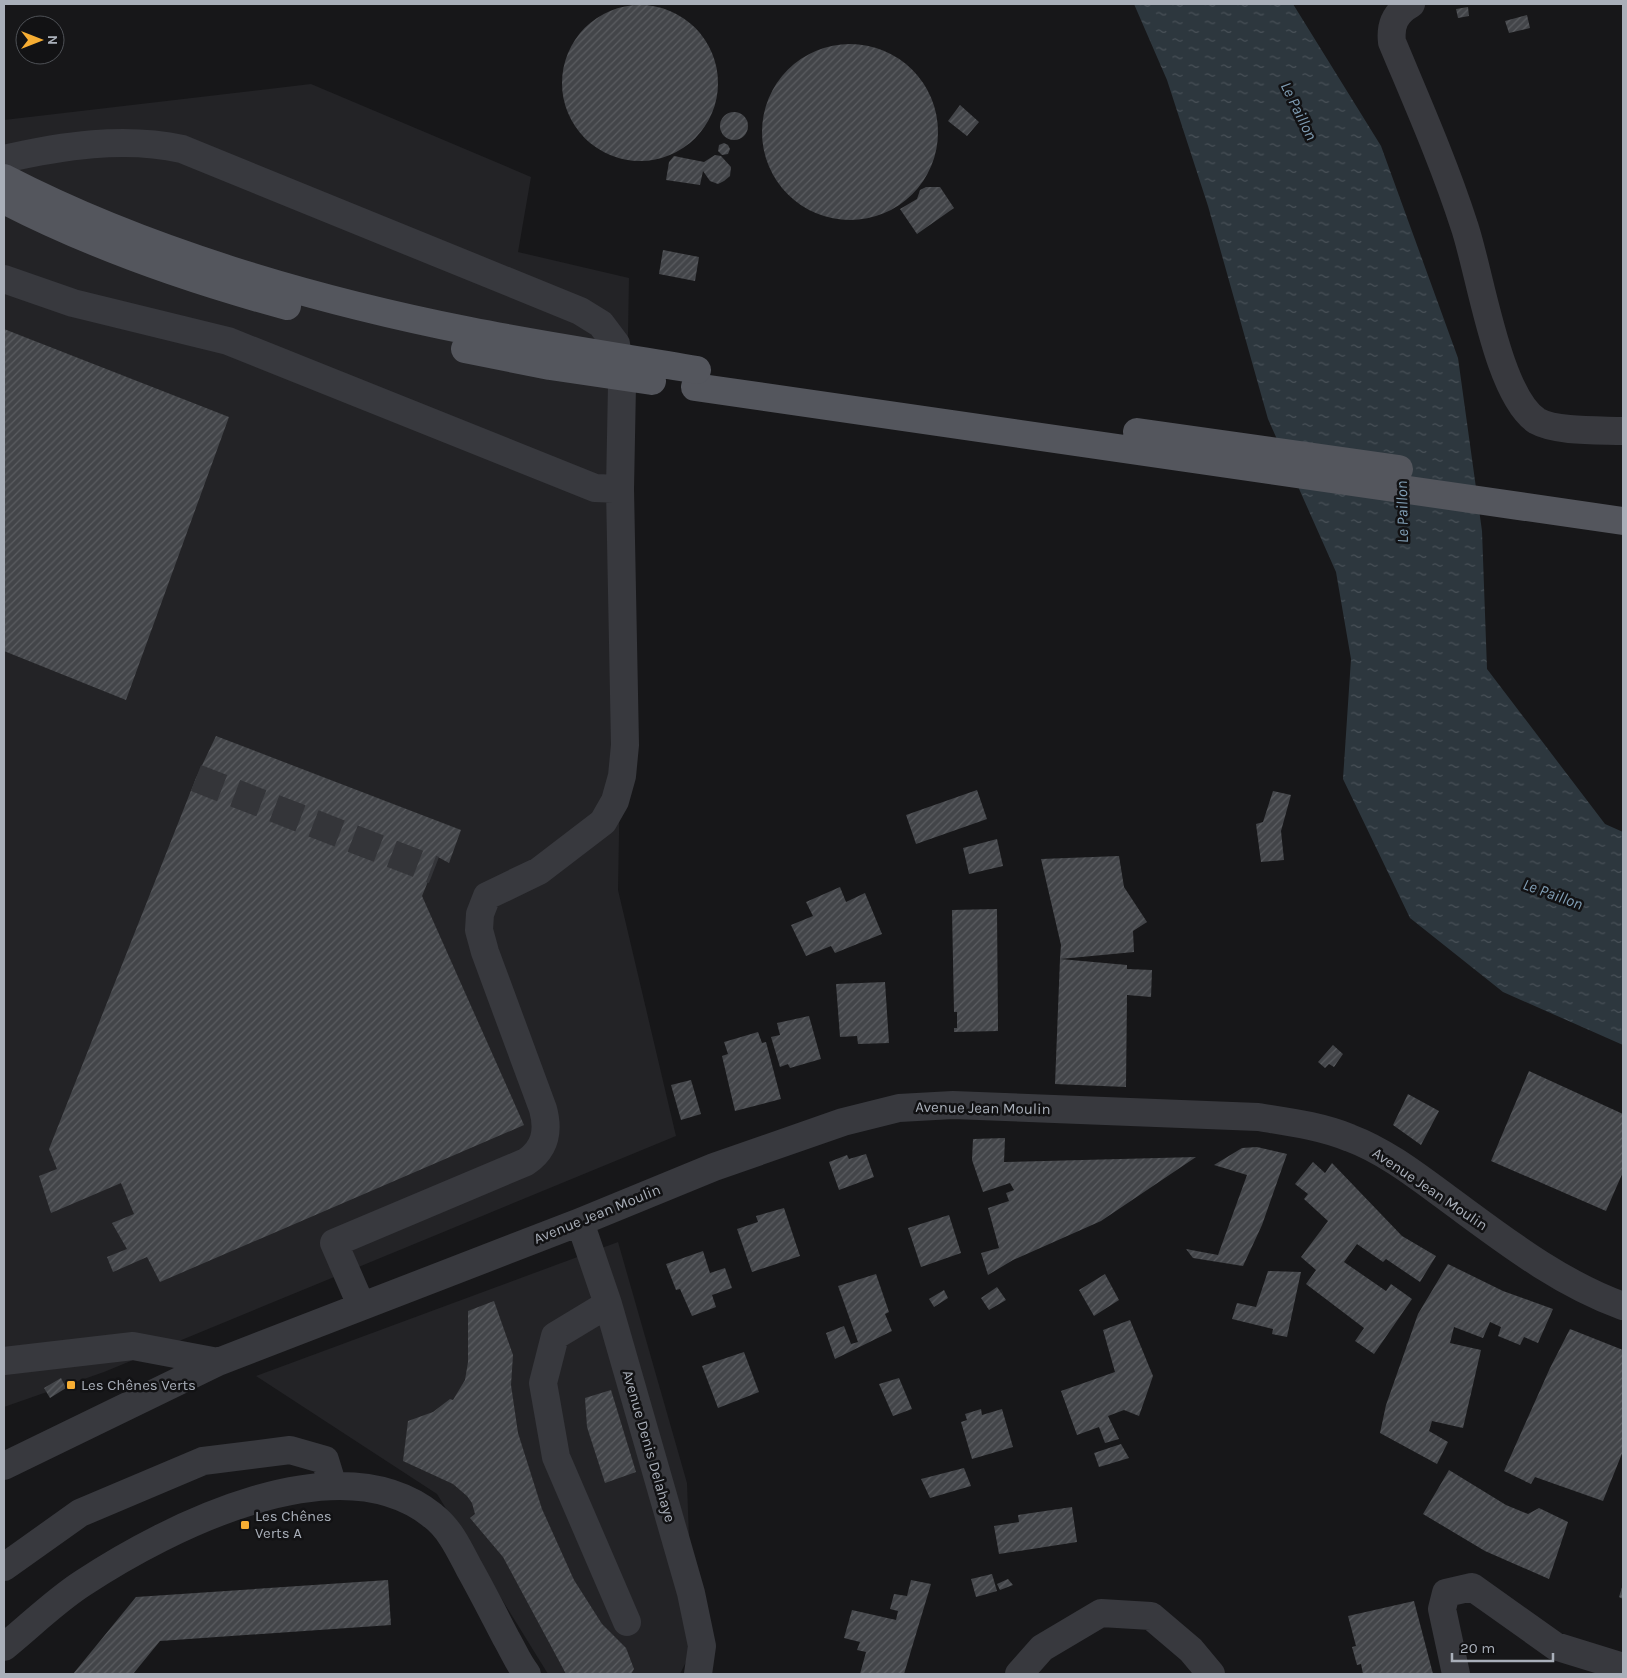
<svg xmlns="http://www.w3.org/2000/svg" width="1627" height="1678" font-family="Karla,sans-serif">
<defs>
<pattern id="water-ripples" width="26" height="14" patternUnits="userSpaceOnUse" patternTransform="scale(1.25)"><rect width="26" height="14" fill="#2d373e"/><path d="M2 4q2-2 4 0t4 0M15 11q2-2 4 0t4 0" fill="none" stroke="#495158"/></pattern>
<pattern id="building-hatch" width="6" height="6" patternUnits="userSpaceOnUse" patternTransform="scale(1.25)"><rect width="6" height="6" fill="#434549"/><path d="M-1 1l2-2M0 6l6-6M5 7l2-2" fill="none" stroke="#5b5d61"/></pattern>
</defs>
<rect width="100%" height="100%" fill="#171719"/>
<path fill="#232326" d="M 311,84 L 531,177 L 518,252 L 629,278 L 618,890 L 676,1136 L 104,1372 L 4,1407 L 4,120 Z
M 618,1242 L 687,1483 L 693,1648 L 680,1674 L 548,1674 L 437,1494 L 256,1376 Z"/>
<path fill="url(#water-ripples)" d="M 1134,4 L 1293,4 L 1381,146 L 1458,358 L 1482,531 L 1487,669 L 1605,824 L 1623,832 L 1623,1045 L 1503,992 L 1410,918 L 1343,779 L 1351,659 L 1336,572 L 1268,419 L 1208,206 L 1167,80 Z"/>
<path fill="url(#building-hatch)" d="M562 83a78 78 0 1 1 156 0a78 78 0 1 1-156 0Z
M 1468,7 L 1469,16 L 1458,18 L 1456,9 Z
M 1527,15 L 1530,28 L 1509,33 L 1505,21 Z
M762 132a88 88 0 1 1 176 0a88 88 0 1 1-176 0Z
M 960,105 L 979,122 L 967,136 L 948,121 Z
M720 126a14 14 0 1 1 28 0a14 14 0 1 1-28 0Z
M 724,143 L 728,145 L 730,149 L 728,154 L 722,155 L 718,151 L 719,145 Z
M 715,155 L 721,156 L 731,167 L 730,176 L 724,181 L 718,184 L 710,181 L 703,171 L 700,185 L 666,180 L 669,162 L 674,156 L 704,162 Z
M 926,187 L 940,187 L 954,208 L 917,234 L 900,209 L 917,199 L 920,190 Z
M 663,250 L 699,257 L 695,281 L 659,274 Z
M 4,329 L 229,417 L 126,700 L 4,651 Z
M 216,736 L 461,830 L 449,863 L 438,857 L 422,896 L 524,1125 L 160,1282 L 147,1257 L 113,1272 L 107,1257 L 127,1249 L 112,1223 L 134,1214 L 121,1183 L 51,1213 L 39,1176 L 57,1169 L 49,1149 L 196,778 Z
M 977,790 L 987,819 L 916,844 L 906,815 Z
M 1273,791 L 1291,795 L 1281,831 L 1284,860 L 1261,862 L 1256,824 L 1263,822 Z
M 997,839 L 1003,866 L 969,874 L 963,848 Z
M 1119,856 L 1124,887 L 1147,922 L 1133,931 L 1134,952 L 1060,959 L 1061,945 L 1041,859 Z
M 840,887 L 846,902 L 865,893 L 882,934 L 835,953 L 831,946 L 806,956 L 791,925 L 813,916 L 806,902 Z
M 997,909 L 998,1031 L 954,1032 L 954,1028 L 957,1028 L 957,1012 L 954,1012 L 952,910 Z
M 1060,959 L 1127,965 L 1127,969 L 1152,970 L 1151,997 L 1127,995 L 1126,1087 L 1055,1084 Z
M 885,982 L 889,1043 L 858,1044 L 857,1036 L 840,1037 L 836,984 Z
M 809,1016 L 821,1059 L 790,1068 L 788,1064 L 780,1067 L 771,1037 L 780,1035 L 777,1023 Z
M 758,1032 L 762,1043 L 766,1042 L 781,1099 L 735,1111 L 722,1056 L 728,1054 L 724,1042 Z
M 1333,1045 L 1343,1054 L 1334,1067 L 1329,1064 L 1325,1068 L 1318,1062 Z
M 1529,1071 L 1623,1114 L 1623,1172 L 1606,1211 L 1491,1161 Z
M 691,1080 L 701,1114 L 681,1120 L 671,1085 Z
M 1408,1094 L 1439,1111 L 1421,1145 L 1393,1125 Z
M 1005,1138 L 1004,1162 L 1196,1157 L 1101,1221 L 1013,1260 L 988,1275 L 981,1253 L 999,1248 L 988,1208 L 1009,1201 L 1006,1193 L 1014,1190 L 1010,1183 L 983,1192 L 972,1160 L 973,1139 Z
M 1257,1147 L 1287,1154 L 1262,1225 L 1243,1266 L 1193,1258 L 1186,1249 L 1218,1255 L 1247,1175 L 1214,1165 L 1242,1148 Z
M 866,1154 L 874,1177 L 839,1190 L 829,1162 L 847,1155 L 849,1159 Z
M 1313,1162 L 1325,1173 L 1332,1163 L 1402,1236 L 1436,1256 L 1420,1282 L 1386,1259 L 1383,1262 L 1357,1244 L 1344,1262 L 1386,1291 L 1391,1284 L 1412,1299 L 1374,1354 L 1355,1341 L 1364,1328 L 1306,1284 L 1316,1270 L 1301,1257 L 1328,1221 L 1304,1199 L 1308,1194 L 1295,1184 Z
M 784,1208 L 800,1256 L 752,1272 L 737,1229 L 758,1222 L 756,1216 Z
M 949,1215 L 961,1253 L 921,1267 L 908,1228 Z
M 703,1251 L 710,1273 L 725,1268 L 732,1288 L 712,1295 L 716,1307 L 692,1316 L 680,1289 L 676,1290 L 666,1264 Z
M 1448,1264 L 1503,1291 L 1553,1309 L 1538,1343 L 1524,1337 L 1520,1345 L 1498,1336 L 1501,1327 L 1490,1322 L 1483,1338 L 1454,1327 L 1450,1343 L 1481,1350 L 1463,1428 L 1432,1421 L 1429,1431 L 1448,1442 L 1437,1464 L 1380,1433 L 1386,1405 L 1418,1314 Z
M 1268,1271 L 1301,1272 L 1287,1337 L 1272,1334 L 1273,1329 L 1232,1319 L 1237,1303 L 1256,1307 Z
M 876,1274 L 889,1312 L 885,1314 L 892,1331 L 835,1359 L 826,1333 L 844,1326 L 851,1344 L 858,1342 L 838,1286 Z
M 1105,1274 L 1119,1300 L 1094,1316 L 1079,1290 Z
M 997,1287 L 1006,1300 L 989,1310 L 981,1298 Z
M 944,1290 L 948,1298 L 934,1307 L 929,1299 Z
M 494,1301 L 513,1355 L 511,1385 L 518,1433 L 542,1509 L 574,1580 L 602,1624 L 626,1648 L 634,1669 L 631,1674 L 566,1674 L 503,1557 L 470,1518 L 475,1514 L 472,1503 L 467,1496 L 453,1484 L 403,1461 L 408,1421 L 433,1412 L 450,1399 L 453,1400 L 465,1380 L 468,1362 L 468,1311 Z
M 1130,1320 L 1153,1376 L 1139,1416 L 1124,1410 L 1108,1416 L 1119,1439 L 1105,1443 L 1099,1427 L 1077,1435 L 1061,1391 L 1115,1372 L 1103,1330 Z
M 1570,1329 L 1623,1350 L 1623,1451 L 1603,1501 L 1535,1477 L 1531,1484 L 1504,1471 L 1550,1368 Z
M 744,1352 L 759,1392 L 718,1408 L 702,1366 Z
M 61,1378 L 66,1388 L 50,1398 L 44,1388 Z
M 899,1378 L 912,1409 L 893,1416 L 879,1384 Z
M 611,1390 L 636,1472 L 605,1483 L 587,1427 L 585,1398 Z
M 981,1409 L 982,1415 L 1002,1409 L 1013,1447 L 972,1459 L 961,1422 L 967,1420 L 965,1414 Z
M 1121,1444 L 1129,1458 L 1099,1467 L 1094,1453 Z
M 964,1468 L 971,1486 L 930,1498 L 921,1479 Z
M 1449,1470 L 1506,1505 L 1528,1514 L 1539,1508 L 1568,1522 L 1549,1579 L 1485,1551 L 1423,1514 Z
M 1072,1507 L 1077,1542 L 999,1554 L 994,1526 L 1019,1522 L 1018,1515 Z
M 992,1574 L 997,1591 L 976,1597 L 971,1579 Z
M 1008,1579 L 1013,1585 L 1000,1590 L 997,1584 Z
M 388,1580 L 391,1625 L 160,1641 L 133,1674 L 73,1674 L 136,1597 Z
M 911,1580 L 931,1584 L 904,1674 L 860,1674 L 866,1652 L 857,1650 L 860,1642 L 844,1638 L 852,1610 L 896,1620 L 898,1611 L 890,1609 L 894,1594 L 907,1596 Z
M 1623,1584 L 1623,1599 L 1619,1597 Z
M 1414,1601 L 1433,1674 L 1363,1674 L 1361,1664 L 1357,1665 L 1352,1647 L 1356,1646 L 1348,1616 Z"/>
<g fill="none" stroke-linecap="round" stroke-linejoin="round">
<path stroke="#343539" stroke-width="28" stroke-dasharray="28 14" stroke-linecap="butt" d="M 196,778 L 434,870"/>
<path stroke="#38393e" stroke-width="28" d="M 1411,4 C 1395,13 1390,25 1392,42 C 1417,102 1444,163 1464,225 C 1480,271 1497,395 1537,421 C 1556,432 1601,430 1623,431
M 4,159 C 61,146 124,136 182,149 L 580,311 L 601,324 L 616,344 L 622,385 L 620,489 L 625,745 L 622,776 L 615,801 L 603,822 L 539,871 L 487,896 L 480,914 L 479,930 L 485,952 L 543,1109 C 549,1131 545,1149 526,1162 L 334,1243 L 361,1305
M 4,279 L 73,303 L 228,341 L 595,488 L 620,489
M 580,1222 L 608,1304 L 691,1593 L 702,1646 L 698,1674
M 608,1304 L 555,1336 L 543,1383 L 556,1457 L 627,1622
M 4,1361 L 133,1346 L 218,1362
M 4,1466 L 218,1362 L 580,1222 L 714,1167 L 843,1122 L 899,1108 L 953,1105 L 1258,1117 C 1289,1122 1321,1126 1350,1138 C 1385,1151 1417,1176 1447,1198 C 1503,1239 1557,1282 1623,1306
M 4,1567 L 80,1513 L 203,1461 L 290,1450 L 325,1460 L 333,1486
M 4,1647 C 30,1626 55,1601 83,1583 C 168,1527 339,1440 433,1516 C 450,1529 459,1549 469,1568 C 482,1591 494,1615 506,1638 C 513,1650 518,1663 527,1674
M 1019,1674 L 1042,1648 L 1101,1613 L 1151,1616 L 1191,1650 L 1211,1674
M 1456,1674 L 1442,1609 L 1446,1593 L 1472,1587 L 1555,1646 L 1623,1667"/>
<path stroke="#54565d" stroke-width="28" d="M 695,387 L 1623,521
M 1137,432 L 1399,469"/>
<path stroke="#54565d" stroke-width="28" d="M 4,178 C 145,251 314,300 470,331 C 545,346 621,357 697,370
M 4,200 C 93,246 191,280 287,306
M 465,349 L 550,366 L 652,381"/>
</g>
<g fill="#f6ad33" stroke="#121214" stroke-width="2">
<rect x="66" y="1380" width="10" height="10" rx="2.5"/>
<rect x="240" y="1520" width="10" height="10" rx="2.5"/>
</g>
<g text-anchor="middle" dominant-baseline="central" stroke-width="5" stroke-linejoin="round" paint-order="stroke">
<g font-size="15" fill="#a9afb9" stroke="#121214">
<text transform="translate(983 1108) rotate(1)">Avenue Jean Moulin</text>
<text transform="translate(1430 1189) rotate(34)">Avenue Jean Moulin</text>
<text transform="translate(597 1214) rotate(-22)">Avenue Jean Moulin</text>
<text transform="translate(649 1446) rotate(74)">Avenue Denis Delahaye</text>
</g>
<g font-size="15" fill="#a9afb9" stroke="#121214" text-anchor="start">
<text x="81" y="1385">Les Chênes Verts</text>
<text x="255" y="1516">Les Chênes<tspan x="255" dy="17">Verts A</tspan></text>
</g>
<g font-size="16" font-style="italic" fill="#809eb5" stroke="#121214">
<text transform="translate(1299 111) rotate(64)">Le Paillon</text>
<text transform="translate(1402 512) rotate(-91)">Le Paillon</text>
<text transform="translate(1553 894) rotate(20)">Le Paillon</text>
</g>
</g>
<rect width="1627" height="1678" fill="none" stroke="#a9afb9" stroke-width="10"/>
<g transform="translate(40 40) rotate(90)"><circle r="24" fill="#121214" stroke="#4e5156"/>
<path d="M0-4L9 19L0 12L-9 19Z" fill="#f6ad33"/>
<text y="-8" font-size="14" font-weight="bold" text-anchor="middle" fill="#a9afb9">N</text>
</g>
<path d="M1452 1653v8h101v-8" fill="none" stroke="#a9afb9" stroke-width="2.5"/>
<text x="1460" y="1653" font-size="15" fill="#a9afb9" stroke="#121214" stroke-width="4" paint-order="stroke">20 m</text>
</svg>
